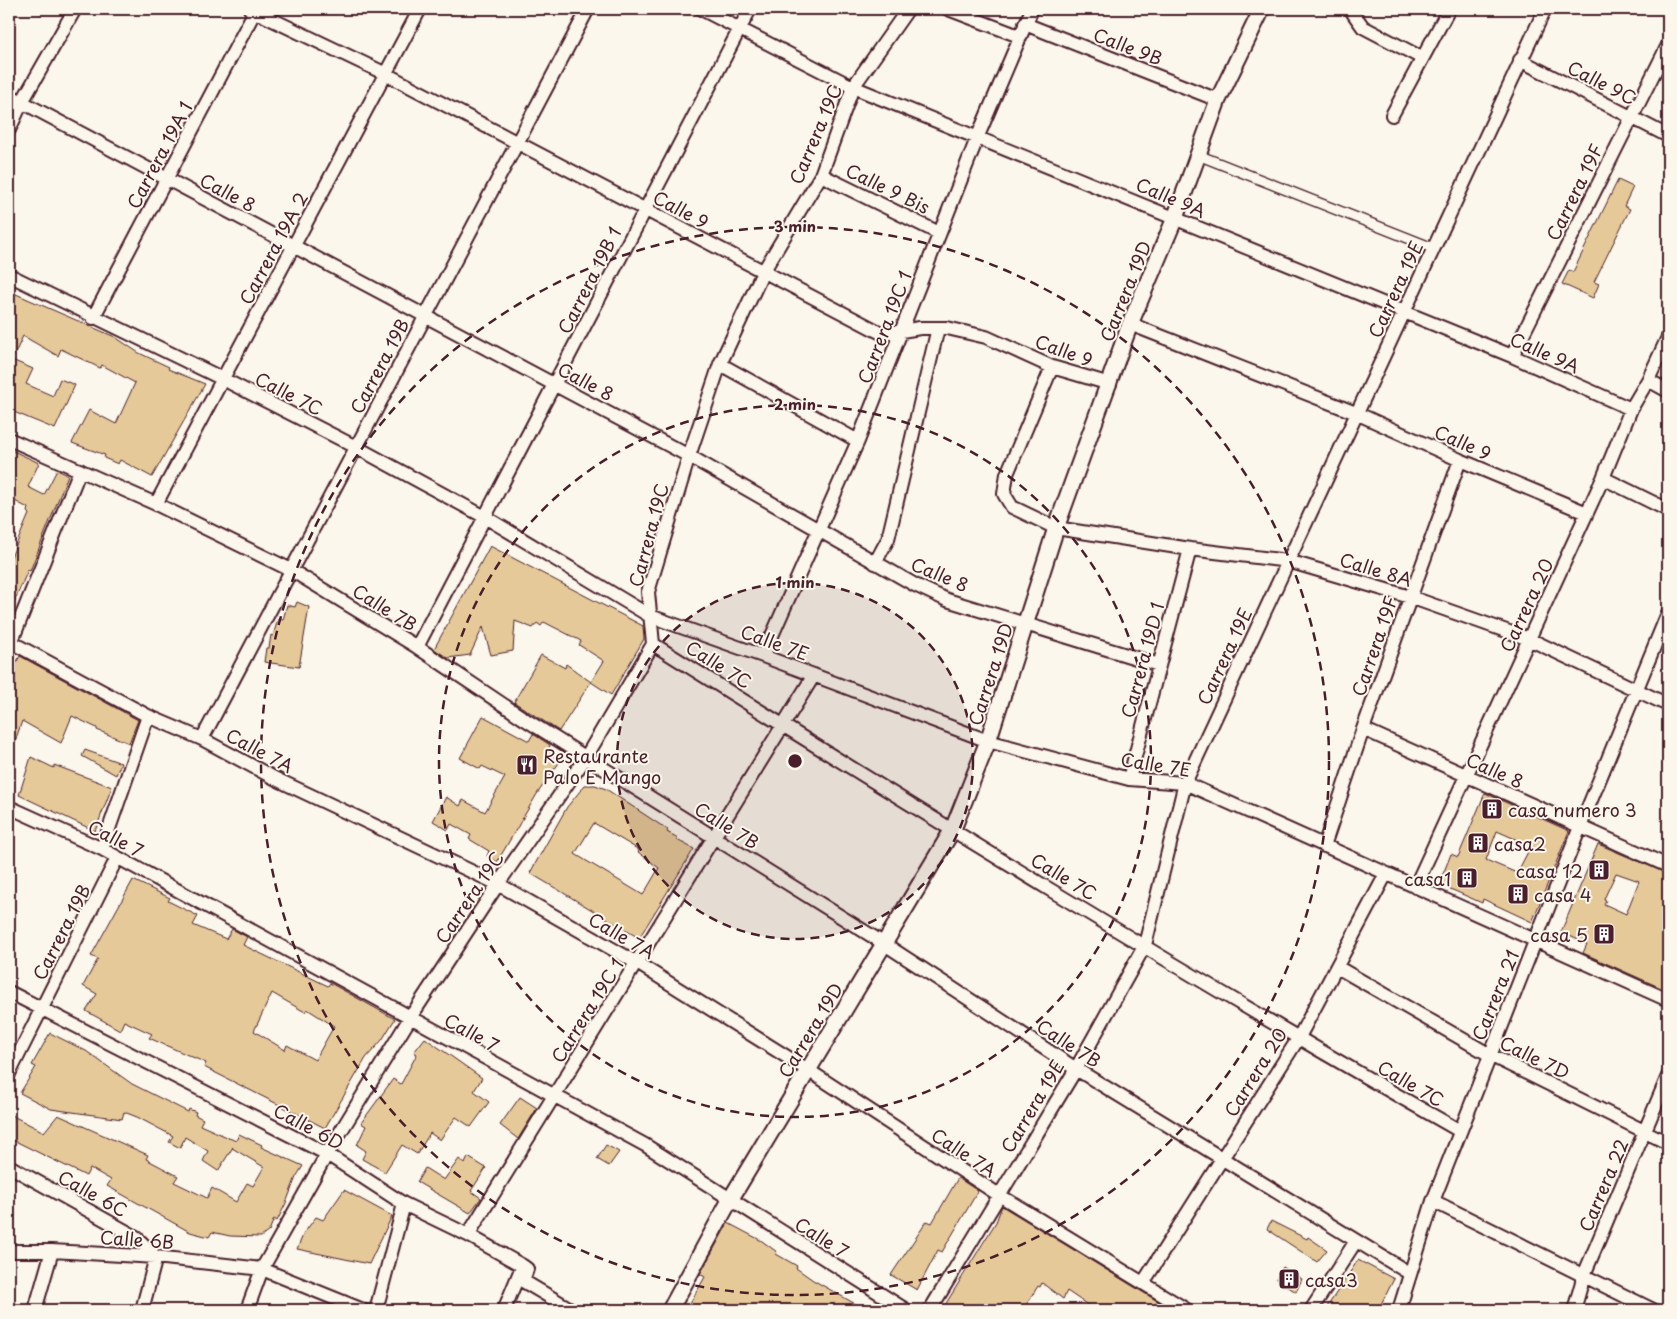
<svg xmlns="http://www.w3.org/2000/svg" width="1677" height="1319" font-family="'Playpen Sans',sans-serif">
<rect width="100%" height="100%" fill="#fbf7ec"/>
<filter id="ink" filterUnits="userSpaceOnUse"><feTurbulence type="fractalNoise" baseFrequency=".02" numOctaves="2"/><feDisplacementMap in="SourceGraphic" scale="10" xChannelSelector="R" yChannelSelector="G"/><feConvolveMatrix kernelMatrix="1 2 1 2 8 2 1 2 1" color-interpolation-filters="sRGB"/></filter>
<g filter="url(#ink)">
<path fill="#e5c999" stroke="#4a1f2b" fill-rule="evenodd" d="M 1618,180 L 1633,187 L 1624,206 L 1630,209 L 1594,282 L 1599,284 L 1593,298 L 1562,284 L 1569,270 L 1573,272 Z
M 9,291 L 115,337 L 139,353 L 169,367 L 168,369 L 205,384 L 152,477 L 120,460 L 118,464 L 104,458 L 105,455 L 72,443 L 89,410 L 116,424 L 135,383 L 102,365 L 100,368 L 61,349 L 58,356 L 23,336 L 12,360 L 33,369 L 26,384 L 53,396 L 60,379 L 75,385 L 55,429 L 9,410 Z
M 9,449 L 39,463 L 28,487 L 44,495 L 57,470 L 68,475 L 30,571 L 28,570 L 9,614 L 9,562 L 29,514 L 27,512 L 28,508 L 9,498 Z
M 490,546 L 643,626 L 644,639 L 611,695 L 591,682 L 604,661 L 579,645 L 581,641 L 544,622 L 541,626 L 537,623 L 533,628 L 515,621 L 513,651 L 491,655 L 483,627 L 470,655 L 448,658 L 434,649 Z
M 297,602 L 309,607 L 299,667 L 264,662 L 266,648 L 269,648 L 271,635 L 273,636 L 278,619 L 283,620 L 287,605 L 295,607 Z
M 541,655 L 565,668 L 566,664 L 591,682 L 559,731 L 514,702 Z
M 20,656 L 138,720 L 129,743 L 97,730 L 97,728 L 72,716 L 61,743 L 22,721 L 11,753 L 9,753 L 9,675 Z
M 483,716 L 529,741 L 533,734 L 550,745 L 548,752 L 561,760 L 537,794 L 497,862 L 487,856 L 489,851 L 469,839 L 471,835 L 451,824 L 448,830 L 433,821 L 446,797 L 460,806 L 463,800 L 485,812 L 505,777 L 482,766 L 480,769 L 460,758 Z
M 85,750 L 121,763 L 116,775 L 82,756 Z
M 31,757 L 54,768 L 54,765 L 112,787 L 95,831 L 19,795 Z
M 585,785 L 595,785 L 606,789 L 668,830 L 667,832 L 678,838 L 677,840 L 694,849 L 639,938 L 530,873 L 567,807 ZM 594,823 L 639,850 L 638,852 L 659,868 L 643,895 L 575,854 Z
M 1485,793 L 1569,831 L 1532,922 L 1483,899 L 1482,903 L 1439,884 L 1451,854 L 1458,857 ZM 1497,831 L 1531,846 L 1517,873 L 1486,860 Z
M 1598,844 L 1668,874 L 1668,991 L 1583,953 L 1587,944 L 1561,932 ZM 1616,873 L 1639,881 L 1626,914 L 1604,904 L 1606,900 L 1604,899 Z
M 133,880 L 170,898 L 168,901 L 198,916 L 193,925 L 226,939 L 232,929 L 247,937 L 243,945 L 328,986 L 330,983 L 395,1019 L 382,1040 L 366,1058 L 325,1128 L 204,1067 L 206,1063 L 149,1038 L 152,1034 L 124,1021 L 120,1030 L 86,1011 L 97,994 L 83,986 L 98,959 L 91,956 ZM 272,993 L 305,1012 L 307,1009 L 334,1026 L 315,1060 L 287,1045 L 285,1050 L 254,1031 Z
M 50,1033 L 86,1051 L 132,1084 L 188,1112 L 189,1109 L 196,1112 L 195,1115 L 203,1119 L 200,1125 L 236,1141 L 239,1134 L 262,1145 L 261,1147 L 303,1166 L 296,1177 L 286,1203 L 277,1221 L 274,1219 L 269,1231 L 261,1237 L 230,1236 L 212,1232 L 209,1237 L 190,1232 L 107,1186 L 111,1180 L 90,1168 L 86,1176 L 9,1138 L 9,1114 L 44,1132 L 58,1115 L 148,1155 L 146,1159 L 178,1176 L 174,1182 L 207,1198 L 212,1188 L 236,1202 L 247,1183 L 253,1186 L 264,1167 L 232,1148 L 233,1147 L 218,1171 L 203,1161 L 208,1151 L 185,1137 L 180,1148 L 169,1142 L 173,1136 L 137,1117 L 124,1112 L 122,1119 L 51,1109 L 20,1093 L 36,1067 L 32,1065 Z
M 425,1038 L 482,1078 L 474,1091 L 489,1102 L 471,1127 L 456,1117 L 440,1140 L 430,1133 L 417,1154 L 402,1145 L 385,1172 L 362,1159 L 366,1151 L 357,1145 L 366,1126 L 361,1123 L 393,1079 L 401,1084 L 417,1054 L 414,1052 Z
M 520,1097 L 537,1108 L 518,1139 L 500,1125 Z
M 606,1145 L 619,1152 L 609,1166 L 597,1159 Z
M 468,1157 L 486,1168 L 471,1191 L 481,1198 L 470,1213 L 417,1182 L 425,1168 L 444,1180 L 459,1159 L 465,1164 Z
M 958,1178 L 978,1191 L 942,1252 L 938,1250 L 917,1290 L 891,1275 L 927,1221 L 932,1223 Z
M 344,1190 L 392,1216 L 369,1264 L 297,1249 L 304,1233 L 316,1217 L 323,1220 Z
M 1002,1206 L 1172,1310 L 1095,1310 L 1067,1291 L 1063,1299 L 1042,1283 L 1040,1287 L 1038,1286 L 1023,1310 L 942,1310 L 996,1222 Z
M 1271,1221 L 1307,1239 L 1308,1237 L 1327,1250 L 1317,1262 L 1267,1229 Z
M 728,1223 L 762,1241 L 777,1252 L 776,1254 L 797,1266 L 796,1268 L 813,1280 L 866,1310 L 686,1310 L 705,1277 L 700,1274 Z
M 1358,1260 L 1394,1279 L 1378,1310 L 1325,1310 Z
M 1283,1267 L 1302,1279 L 1296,1292 L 1276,1279 Z"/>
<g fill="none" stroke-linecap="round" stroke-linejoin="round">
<g stroke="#4a1f2b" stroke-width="12">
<path id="pedestrian" d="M 1198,155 L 1433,248"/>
</g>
<g stroke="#4a1f2b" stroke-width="16">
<path id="minor" d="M 250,9 L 386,74 L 883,334 L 920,328 L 947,328 L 986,337 L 1052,367 L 1110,384
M 701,9 L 853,87 L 1512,356 L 1631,409
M 948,9 L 1019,36
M 1354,9 L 1353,13 L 1363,27 L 1422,58
M 1025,24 L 1218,100
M 1520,60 L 1668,136
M 9,95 L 689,456 L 915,585 L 947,600 L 1159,665
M 1392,115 L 1449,9
M 9,130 L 22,102 L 75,9
M 821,175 L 939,233
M 9,275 L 223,379 L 356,447 L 485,517 L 650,616 L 763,656 L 988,741 L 1129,779 L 1185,783 L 1668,1000
M 93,318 L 256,9
M 1130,324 L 1356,413 L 1460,460 L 1587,513
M 1512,356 L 1668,45
M 720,364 L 858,441
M 1052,367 L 1007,474 L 1004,494 L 1012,507 L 1056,528 L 1190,549 L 1288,561 L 1410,597 L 1529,639 L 1668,705
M 1648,380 L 1668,391
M 9,439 L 156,504 L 291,570 L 417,647 L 526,720 L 883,943 L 1076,1069 L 1409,1273
M 1603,478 L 1668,510
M 156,504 L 420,9
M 875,563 L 888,539 L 938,328
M 9,641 L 148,716 L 202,739 L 276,779 L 498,884 L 637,963 L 808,1070 L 999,1195 L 1187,1310
M 653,644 C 919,811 1187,976 1460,1131
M 417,647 L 750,9
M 9,648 L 80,470
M 763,656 L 858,441 L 978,136 L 1032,9
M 1363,729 L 1668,866
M 202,739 L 588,9
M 1129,779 L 1190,549
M 9,807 L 102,849 L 645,1145 L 906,1310
M 1324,846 L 1363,729 L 1460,460
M 102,849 L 148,716
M 1415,887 L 1603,478 L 1631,409 L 1648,380 L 1668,337
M 1337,967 L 1490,1055 L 1668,1143
M 9,992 L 327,1154 L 404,1204 L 468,1235 L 523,1266 L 527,1269 L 523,1281 L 572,1310
M 9,1074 L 117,858
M 9,1166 L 136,1237 L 156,1257 L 142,1310
M 1433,1201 L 1653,1310
M 468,1235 L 814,675
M 9,1251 L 52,1251 L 156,1257 L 262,1269 L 363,1310
M 1143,1283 L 1298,1039 L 1386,874
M 35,1310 L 52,1251
M 247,1310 L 262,1269 L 327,1154 L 410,1018 L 498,884 L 586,757 L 653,644 L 648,592 L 689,456 L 720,364 L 763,272 L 821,175 L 853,87 L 908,9
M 376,1310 L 404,1204
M 504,1310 L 521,1269
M 930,1310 L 1076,1069 L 1145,945 L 1185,783 L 1545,9
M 1311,1310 L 1356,1241
M 1399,1310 L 1433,1201 L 1580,827 L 1668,613
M 1574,1310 L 1584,1275 L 1668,1076"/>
</g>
<g stroke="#4a1f2b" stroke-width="19">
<path id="tertiary" d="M 670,1310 L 730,1200 L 953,829 L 988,741 L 1056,528 L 1130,324 L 1175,218 L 1218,100 L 1262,9"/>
</g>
<use href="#pedestrian" stroke="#fbf7ec" stroke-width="9"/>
<use href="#minor" stroke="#fbf7ec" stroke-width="12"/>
<use href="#tertiary" stroke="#fbf7ec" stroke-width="15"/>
</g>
</g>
<circle cx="795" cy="761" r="178" fill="#4a1f2b" fill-opacity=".12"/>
<g fill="none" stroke="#4a1f2b" stroke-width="2.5" stroke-dasharray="9 6">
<circle cx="795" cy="761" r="178"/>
<circle cx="795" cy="761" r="356"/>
<circle cx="795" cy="761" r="534"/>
</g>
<defs>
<g id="restaurant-square" transform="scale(1.125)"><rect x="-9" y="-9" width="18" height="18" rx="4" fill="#4a1f2b" stroke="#fbf7ec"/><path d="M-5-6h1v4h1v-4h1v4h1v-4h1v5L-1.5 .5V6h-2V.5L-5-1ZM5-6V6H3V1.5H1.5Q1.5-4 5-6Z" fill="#fff"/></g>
<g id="building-square" transform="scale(1.125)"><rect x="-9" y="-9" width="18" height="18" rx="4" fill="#4a1f2b" stroke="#fbf7ec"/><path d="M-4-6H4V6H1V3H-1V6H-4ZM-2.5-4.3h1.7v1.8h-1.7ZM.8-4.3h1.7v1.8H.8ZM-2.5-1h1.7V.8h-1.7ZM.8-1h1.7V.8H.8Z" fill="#fff"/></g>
</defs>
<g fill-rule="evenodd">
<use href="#restaurant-square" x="527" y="765"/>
<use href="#building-square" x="1492" y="809"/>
<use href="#building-square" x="1478" y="843"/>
<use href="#building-square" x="1599" y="870"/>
<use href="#building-square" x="1467" y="878"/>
<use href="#building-square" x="1518" y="894"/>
<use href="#building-square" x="1604" y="934"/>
<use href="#building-square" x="1289" y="1279"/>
</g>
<g text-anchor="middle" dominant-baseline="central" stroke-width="4" stroke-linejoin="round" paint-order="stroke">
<g font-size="18" fill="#4a1f2b" stroke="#fbf7ec">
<text transform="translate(1128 46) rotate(21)">Calle 9B</text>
<text transform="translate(1602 82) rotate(27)">Calle 9C</text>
<text transform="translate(815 134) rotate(-67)">Carrera 19C</text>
<text transform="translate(159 155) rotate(-62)">Carrera 19A 1</text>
<text transform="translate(888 188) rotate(26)">Calle 9 Bis</text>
<text transform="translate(228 192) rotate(28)">Calle 8</text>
<text transform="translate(1574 192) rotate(-64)">Carrera 19F</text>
<text transform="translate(1171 197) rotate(23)">Calle 9A</text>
<text transform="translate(681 209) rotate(28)">Calle 9</text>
<text transform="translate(273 248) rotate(-62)">Carrera 19A 2</text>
<text transform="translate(589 280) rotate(-63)">Carrera 19B 1</text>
<text transform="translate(1395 289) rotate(-65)">Carrera 19E</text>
<text transform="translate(1125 291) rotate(-68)">Carrera 19D</text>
<text transform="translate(884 327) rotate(-69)">Carrera 19C 1</text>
<text transform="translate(1064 350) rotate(20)">Calle 9</text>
<text transform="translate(1545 352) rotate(24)">Calle 9A</text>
<text transform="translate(379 366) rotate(-62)">Carrera 19B</text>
<text transform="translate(586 381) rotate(28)">Calle 8</text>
<text transform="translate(289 393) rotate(27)">Calle 7C</text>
<text transform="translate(1463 442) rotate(24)">Calle 9</text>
<text transform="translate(648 535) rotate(-75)">Carrera 19C</text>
<text transform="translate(1376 569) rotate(17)">Calle 8A</text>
<text transform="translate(940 574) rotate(23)">Calle 8</text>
<text transform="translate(1526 605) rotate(-65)">Carrera 20</text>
<text transform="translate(385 607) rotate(32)">Calle 7B</text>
<text transform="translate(775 642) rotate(20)">Calle 7E</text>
<text transform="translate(1374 646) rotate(-71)">Carrera 19F</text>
<text transform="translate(1224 656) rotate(-65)">Carrera 19E</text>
<text transform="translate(1142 660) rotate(-75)">Carrera 19D 1</text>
<text transform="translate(719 664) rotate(32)">Calle 7C</text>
<text transform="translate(990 674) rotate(-72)">Carrera 19D</text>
<text transform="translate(260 750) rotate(28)">Calle 7A</text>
<text transform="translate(1156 764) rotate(9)">Calle 7E</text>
<text transform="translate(1495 770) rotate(24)">Calle 8</text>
<text transform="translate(727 825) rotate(32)">Calle 7B</text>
<text transform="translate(116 838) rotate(27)">Calle 7</text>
<text transform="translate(1064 876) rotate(31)">Calle 7C</text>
<text transform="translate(469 897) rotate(-56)">Carrera 19C</text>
<text transform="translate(61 932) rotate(-63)">Carrera 19B</text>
<text transform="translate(622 935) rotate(30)">Calle 7A</text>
<text transform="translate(1495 995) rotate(-68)">Carrera 21</text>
<text transform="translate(587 1010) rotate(-58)">Carrera 19C 1</text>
<text transform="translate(810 1030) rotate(-59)">Carrera 19D</text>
<text transform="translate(472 1032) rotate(29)">Calle 7</text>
<text transform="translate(1069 1043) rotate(33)">Calle 7B</text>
<text transform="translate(1535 1057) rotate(26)">Calle 7D</text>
<text transform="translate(1255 1072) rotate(-58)">Carrera 20</text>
<text transform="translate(1411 1083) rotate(30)">Calle 7C</text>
<text transform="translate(1032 1106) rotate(-59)">Carrera 19E</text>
<text transform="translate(309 1126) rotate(28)">Calle 6D</text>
<text transform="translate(964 1152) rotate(33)">Calle 7A</text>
<text transform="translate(1603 1185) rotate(-67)">Carrera 22</text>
<text transform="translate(93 1193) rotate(29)">Calle 6C</text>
<text transform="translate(822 1237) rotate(32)">Calle 7</text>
<text transform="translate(137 1239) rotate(4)">Calle 6B</text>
</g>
<g font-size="18" fill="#4a1f2b" stroke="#fbf7ec" text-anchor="start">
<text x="543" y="755">Restaurante<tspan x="543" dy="21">Palo E Mango</tspan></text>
<text x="1508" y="809">casa numero 3</text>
<text x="1494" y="843">casa2</text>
<text x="1583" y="870" text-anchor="end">casa 12</text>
<text x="1451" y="878" text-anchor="end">casa1</text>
<text x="1534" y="894">casa 4</text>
<text x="1588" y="934" text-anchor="end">casa 5</text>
<text x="1305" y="1279">casa3</text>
</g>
</g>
<circle cx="795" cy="761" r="8" fill="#4a1f2b" stroke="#fbf7ec" stroke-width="2.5"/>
<g font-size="15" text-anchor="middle" font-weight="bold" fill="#4a1f2b" stroke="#fbf7ec" stroke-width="4" stroke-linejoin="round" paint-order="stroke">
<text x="795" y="232">3 min</text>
<text x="795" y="410">2 min</text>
<text x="795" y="588">1 min</text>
</g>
<rect width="1677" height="1319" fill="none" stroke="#fbf7ec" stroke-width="30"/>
<rect x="15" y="15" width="1647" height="1289" fill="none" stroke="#4a1f2b" stroke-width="2" filter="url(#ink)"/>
</svg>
